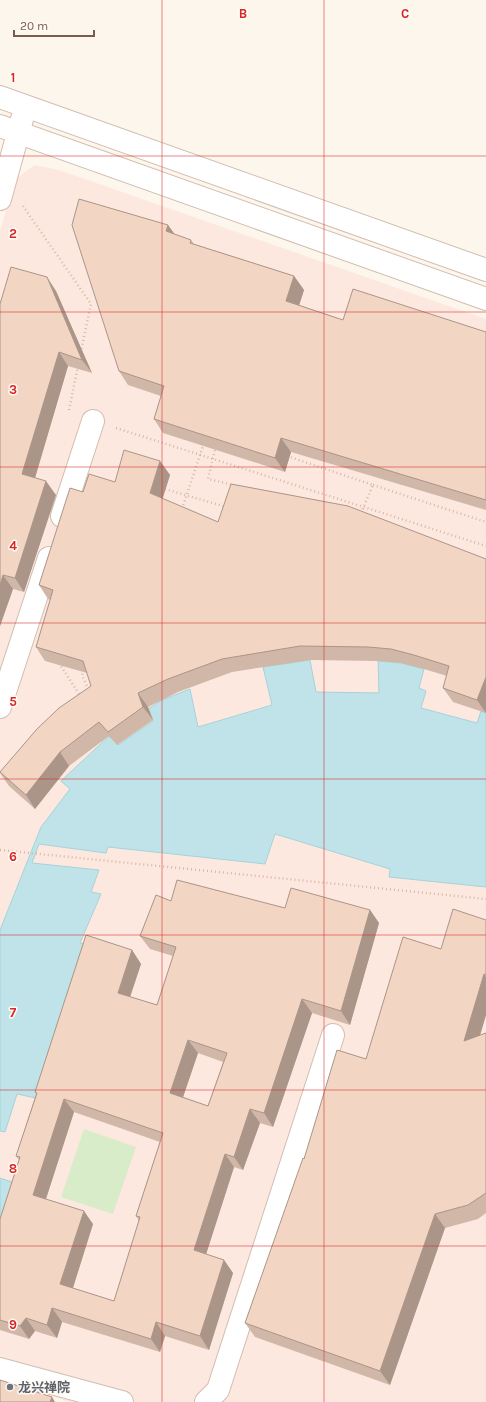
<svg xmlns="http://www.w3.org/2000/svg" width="486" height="1402" font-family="Karla,'Noto Sans SC',sans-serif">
<rect width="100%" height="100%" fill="#fdf6ec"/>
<path fill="#fde8e0" d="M 35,165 L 59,170 L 486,319 L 486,1402 L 70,1402 L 0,1380 L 0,231 L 15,179 Z"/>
<path fill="#d8ecc9" d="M 84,1129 L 136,1147 L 113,1214 L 61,1197 Z"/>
<path fill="#bfe3e8" stroke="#a5d3da" d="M 310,660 L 316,692 L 379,693 L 378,661 L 401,663 L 424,669 L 419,688 L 426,691 L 421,708 L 477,723 L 481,711 L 486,713 L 486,887 L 389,877 L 390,869 L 275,834 L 265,864 L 108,847 L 106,853 L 39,844 L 32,863 L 99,870 L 91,892 L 101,894 L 80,943 L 92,945 L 41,1099 L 17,1094 L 5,1132 L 0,1131 L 0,930 L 41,827 L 70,789 L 61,781 L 109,736 L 118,745 L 153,721 L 148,709 L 162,700 L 190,689 L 198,727 L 272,705 L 263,667 Z
M 0,1178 L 15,1183 L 0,1226 Z"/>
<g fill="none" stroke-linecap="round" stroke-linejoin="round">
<g stroke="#d1beb0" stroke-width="24">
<path id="minor" d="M 0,97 L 486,270
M 0,126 L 486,299
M 0,199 L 22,119
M 62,516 L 93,421
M 0,707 L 49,558
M 0,1369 L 122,1402
M 206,1402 L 218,1390 L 333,1035"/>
</g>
<path stroke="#d9b8a5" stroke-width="2.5" stroke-dasharray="1 3" stroke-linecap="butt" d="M 23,206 L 91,304 L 81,351
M 69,410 L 78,366
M 116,428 L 486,546
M 373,485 L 486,522
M 165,489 L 226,507
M 59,663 L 81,697
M 84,670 L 82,675 L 89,691
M 0,850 L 486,899"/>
<use href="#minor" stroke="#fff" stroke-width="22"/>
<path stroke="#d9b8a5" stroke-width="2.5" stroke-dasharray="1 3" stroke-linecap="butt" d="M 219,433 L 373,485 L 360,515 L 208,479 Z
M 182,509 L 204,443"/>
</g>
<path fill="#d1b7a8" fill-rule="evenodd" d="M 168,225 L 175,235 L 191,240 L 194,244 L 294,276 L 304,290 L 299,305 L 343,320 L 486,332 L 486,510 L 291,452 L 285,472 L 163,433 L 154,419 L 161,396 L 128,385 L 119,371 Z
M 56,291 L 92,373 L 68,366 L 35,478 L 56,495 L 24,592 L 13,589 L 0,626 L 0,304 Z
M 160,461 L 170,475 L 162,499 L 218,522 L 486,559 L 486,713 L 453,702 L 443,688 L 447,676 L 424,669 L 401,663 L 378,661 L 310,660 L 232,672 L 178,692 L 148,707 L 153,720 L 117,745 L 109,736 L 69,766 L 35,809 L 9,786 L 0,773 L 91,686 L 87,673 L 45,661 L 36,647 L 50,600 L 48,599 L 39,585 L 83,492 L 115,482 Z
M 171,901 L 285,908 L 370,910 L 379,923 L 350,1025 L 312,1013 L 273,1127 L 260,1123 L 243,1170 L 234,1167 L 206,1254 L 224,1260 L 233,1273 L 209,1350 L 165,1336 L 160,1352 L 62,1322 L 57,1338 L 35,1331 L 29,1339 L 0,1330 L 0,1219 L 19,1160 L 16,1156 L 36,1094 L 35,1092 L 132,950 L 141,964 L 130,997 L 157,1005 L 173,956 L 150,949 L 140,936 ZM 198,1053 L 223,1062 L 208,1106 L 183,1097 ZM 74,1112 L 160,1142 L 136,1216 L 139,1221 L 114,1301 L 73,1288 L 93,1224 L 46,1199 Z
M 486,920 L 486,1015 L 480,1036 L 486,1033 L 486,1213 L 478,1219 L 445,1228 L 390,1385 L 255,1337 L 245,1323 L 304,1159 L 366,1059 L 441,949 Z"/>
<path fill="#aa9588" d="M 168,225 L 178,239 L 166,231 Z
M 294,276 L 304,290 L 296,315 L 286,301 Z
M 47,277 L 56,291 L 92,373 L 82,360 Z
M 59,352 L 68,366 L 32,488 L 22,474 Z
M 281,438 L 291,452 L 285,472 L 275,458 Z
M 160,461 L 170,475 L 160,507 L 150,493 Z
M 46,481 L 56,495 L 24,592 L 15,578 Z
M 3,575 L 13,589 L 0,626 L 0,585 Z
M 486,677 L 486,713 L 477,700 Z
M 138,693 L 148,707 L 153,720 L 143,707 Z
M 60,752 L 69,766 L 35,809 L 26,795 Z
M 370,910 L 379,923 L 350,1025 L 341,1011 Z
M 132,950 L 141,964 L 127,1006 L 118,993 Z
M 484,974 L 486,977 L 486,1015 L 474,1055 L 464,1041 Z
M 302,999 L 312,1013 L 273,1127 L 264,1113 Z
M 188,1040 L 198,1053 L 180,1106 L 170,1093 Z
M 64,1099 L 74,1112 L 43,1208 L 33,1195 Z
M 250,1109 L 260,1123 L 243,1170 L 234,1157 Z
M 225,1154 L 234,1167 L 203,1264 L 194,1250 Z
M 84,1211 L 93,1224 L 70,1297 L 60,1284 Z
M 435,1214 L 445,1228 L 390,1385 L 380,1371 Z
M 224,1260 L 233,1273 L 209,1350 L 200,1336 Z
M 52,1308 L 62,1322 L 57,1338 L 47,1325 Z
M 26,1318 L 35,1331 L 29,1339 L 20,1326 Z
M 156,1322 L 165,1336 L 160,1352 L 151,1339 Z
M 52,1397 L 55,1402 L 50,1402 Z"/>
<path fill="#f3d5c3" stroke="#aa9588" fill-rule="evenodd" d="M 79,199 L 168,225 L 166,231 L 191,240 L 190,243 L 294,276 L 286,301 L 343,320 L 353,289 L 486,332 L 486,500 L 281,438 L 275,458 L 154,419 L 164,386 L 119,371 L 72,225 Z
M 11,267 L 47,277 L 82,360 L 59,352 L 22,474 L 46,481 L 15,578 L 3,575 L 0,585 L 0,304 Z
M 124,450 L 160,461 L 150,493 L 218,522 L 231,484 L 348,506 L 486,559 L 486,677 L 477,700 L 443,688 L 449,666 L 414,655 L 391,649 L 368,647 L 300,646 L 222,659 L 168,679 L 138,693 L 143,707 L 108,732 L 99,722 L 60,752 L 26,795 L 0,772 L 37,729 L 59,708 L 91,686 L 83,661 L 36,647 L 53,590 L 39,585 L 70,488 L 83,492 L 89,474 L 115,482 Z
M 177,880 L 285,908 L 291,888 L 370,910 L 341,1011 L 302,999 L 264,1113 L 250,1109 L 234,1157 L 225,1154 L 194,1250 L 224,1260 L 200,1336 L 156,1322 L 151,1339 L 52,1308 L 47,1325 L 26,1318 L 20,1326 L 0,1320 L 0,1219 L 20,1157 L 16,1156 L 37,1093 L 35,1092 L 86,935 L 132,950 L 118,993 L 157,1005 L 176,947 L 140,936 L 156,895 L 171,901 ZM 188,1040 L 227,1053 L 208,1106 L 170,1093 ZM 64,1099 L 163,1133 L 136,1216 L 140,1217 L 114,1301 L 60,1284 L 84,1211 L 33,1195 Z
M 453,909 L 486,920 L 486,975 L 484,974 L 464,1041 L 486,1033 L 486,1193 L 468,1205 L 435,1214 L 380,1371 L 245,1323 L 303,1158 L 304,1159 L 337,1050 L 366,1059 L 403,937 L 441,949 Z
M 0,1380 L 52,1397 L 50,1402 L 0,1402 Z"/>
<path fill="none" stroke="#d62828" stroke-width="1" stroke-opacity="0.55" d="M 162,0 L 162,1402M 324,0 L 324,1402M 0,156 L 486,156M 0,312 L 486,312M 0,467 L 486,467M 0,623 L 486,623M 0,779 L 486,779M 0,935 L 486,935M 0,1090 L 486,1090M 0,1246 L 486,1246"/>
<circle fill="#6b7280" stroke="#fffaf3" stroke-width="1.5" cx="10" cy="1387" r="4"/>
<g text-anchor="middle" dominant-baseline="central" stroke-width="3" stroke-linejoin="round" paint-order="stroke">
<g font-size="13" font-weight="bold" fill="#5b616d" stroke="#fffaf3" text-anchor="start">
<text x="18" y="1387">龙兴禅院</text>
</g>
</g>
<g font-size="13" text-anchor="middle" font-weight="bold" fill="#d62828" stroke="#fffaf3" stroke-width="3" stroke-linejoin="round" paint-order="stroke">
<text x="243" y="18">B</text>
<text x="405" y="18">C</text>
<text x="13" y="82">1</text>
<text x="13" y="238">2</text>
<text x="13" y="394">3</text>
<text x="13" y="550">4</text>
<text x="13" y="706">5</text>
<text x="13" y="861">6</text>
<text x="13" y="1017">7</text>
<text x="13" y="1173">8</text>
<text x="13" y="1329">9</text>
</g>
<path d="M14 30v6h80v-6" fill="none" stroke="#7a5c4d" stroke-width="2"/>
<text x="20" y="30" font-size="12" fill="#7a5c4d" stroke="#fffaf3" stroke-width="3" paint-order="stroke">20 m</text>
</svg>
